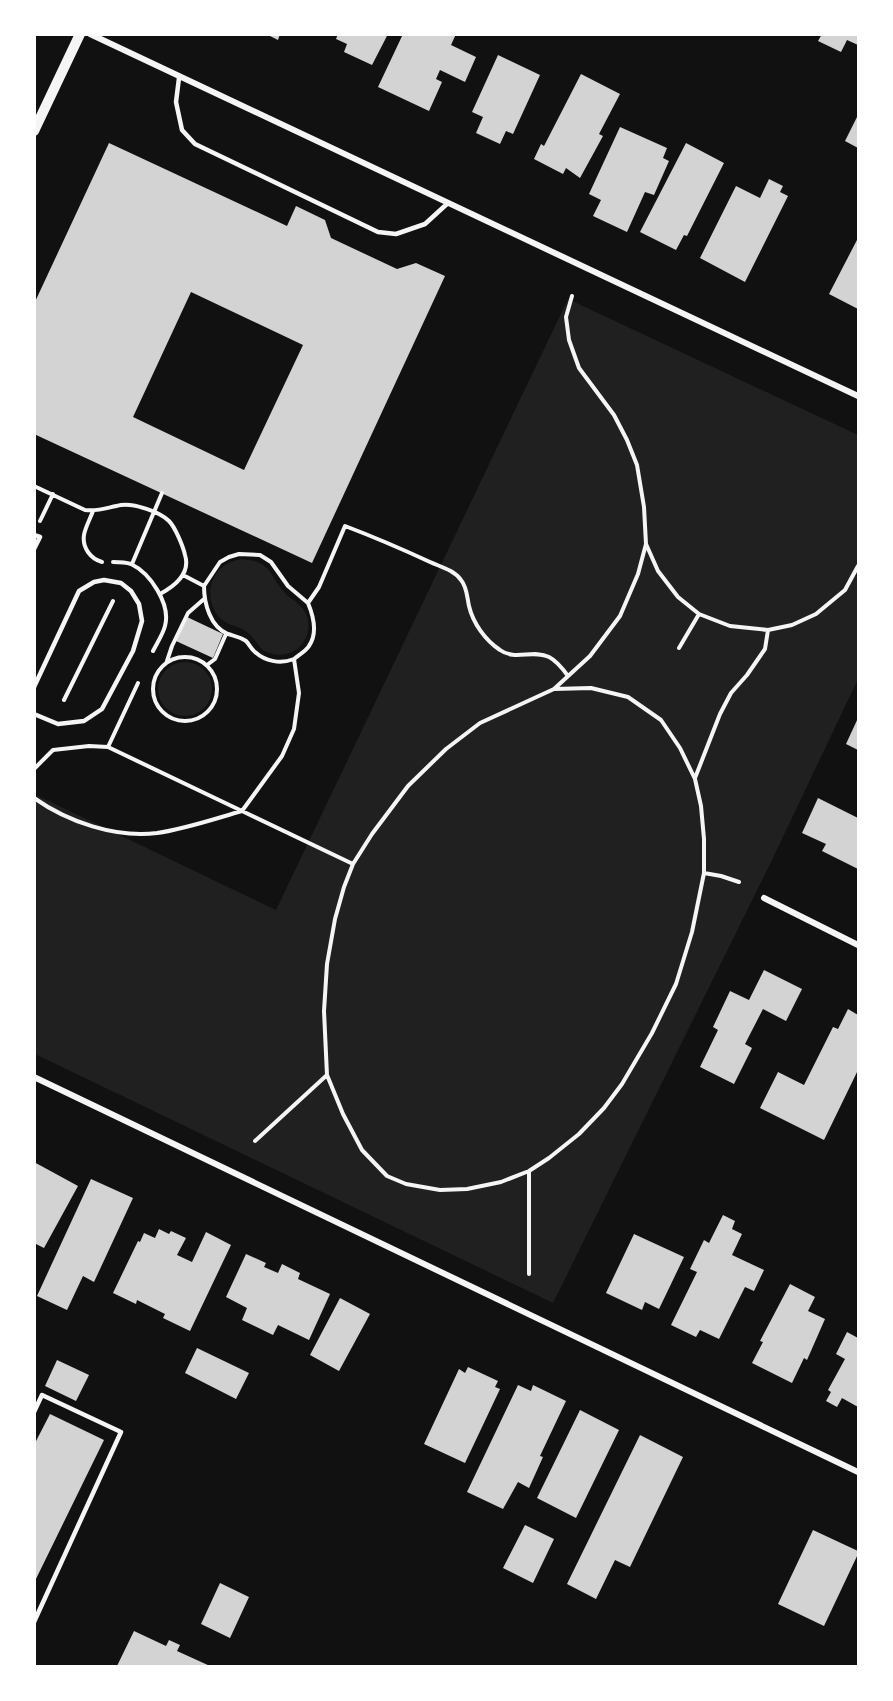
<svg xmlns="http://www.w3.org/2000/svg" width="893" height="1701" font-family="'IBM Plex Sans',sans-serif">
<rect width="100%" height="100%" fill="#111"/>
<path fill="#202020" d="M 568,299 L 858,435 L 858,679 L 772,860 L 553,1303 L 35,1054 L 34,794 L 276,910 Z
M 241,559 C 272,561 268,574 285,593 C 289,598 295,600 299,605 C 313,617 311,638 297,649 C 288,656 274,657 263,650 C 256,644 253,635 244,630 C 236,625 228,626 220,618 C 207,605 207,582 220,569 C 226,563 233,561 241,559 Z
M158 689a27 27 0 1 1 54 0a27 27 0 1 1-54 0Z"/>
<path fill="#d3d3d3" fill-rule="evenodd" d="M 266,34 L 280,34 L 278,40 Z
M 338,34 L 388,34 L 372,65 L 344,52 L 347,44 L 336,39 Z
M 403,34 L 456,34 L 451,45 L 476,57 L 465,82 L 440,70 L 436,79 L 442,82 L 429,111 L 378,87 Z
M 822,34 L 858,34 L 858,45 L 847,40 L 841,52 L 818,41 Z
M 498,55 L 540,75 L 513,134 L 506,131 L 500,144 L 476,133 L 483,117 L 472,112 Z
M 581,74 L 620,94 L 599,134 L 603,136 L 580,178 L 566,168 L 563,174 L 534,159 L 541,144 L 544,146 Z
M 858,115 L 858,148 L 845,141 Z
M 620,127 L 667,148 L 663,158 L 669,161 L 654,195 L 645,192 L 627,232 L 593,216 L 601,200 L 589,194 Z
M 109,143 L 287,226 L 296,206 L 325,220 L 331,238 L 397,269 L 416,263 L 445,276 L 312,563 L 34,434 L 34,304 ZM 191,292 L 303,345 L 244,470 L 133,417 Z
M 686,143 L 724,163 L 687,236 L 684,235 L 676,250 L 640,232 Z
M 769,179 L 783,186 L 780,192 L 788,196 L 745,282 L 700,258 L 736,186 L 760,198 Z
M 858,238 L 858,309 L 829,294 Z
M 187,617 L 223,634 L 213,658 L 176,641 Z
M 858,718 L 858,750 L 846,744 Z
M 818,798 L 858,818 L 858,869 L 822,851 L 826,844 L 802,833 Z
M 764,970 L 802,989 L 786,1021 L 763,1009 L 745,1044 L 752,1048 L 734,1084 L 700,1067 L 718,1030 L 713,1027 L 730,991 L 749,1000 Z
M 848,1009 L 858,1015 L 858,1070 L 824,1140 L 760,1108 L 778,1072 L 804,1085 L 833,1027 L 838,1029 Z
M 34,1162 L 78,1186 L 44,1248 L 34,1243 Z
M 91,1179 L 133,1198 L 94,1282 L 83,1276 L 67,1310 L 37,1296 Z
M 723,1215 L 735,1221 L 732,1229 L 742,1234 L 732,1255 L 764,1270 L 754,1291 L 745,1287 L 719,1339 L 700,1330 L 696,1337 L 671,1325 L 697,1272 L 690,1269 L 704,1240 L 709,1243 Z
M 159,1229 L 169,1234 L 171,1231 L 186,1238 L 177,1255 L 192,1262 L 206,1232 L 231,1245 L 190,1331 L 163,1318 L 165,1314 L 137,1300 L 136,1304 L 113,1293 L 138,1241 L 140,1242 L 144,1233 L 155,1238 Z
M 634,1234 L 684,1257 L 659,1309 L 645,1302 L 642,1310 L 606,1293 Z
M 246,1254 L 266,1263 L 264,1267 L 278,1273 L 282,1264 L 300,1273 L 298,1279 L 330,1294 L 309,1340 L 278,1325 L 273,1335 L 242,1320 L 247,1308 L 226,1297 Z
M 790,1284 L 815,1297 L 808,1311 L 825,1319 L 807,1360 L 804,1358 L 792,1383 L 752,1363 L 763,1342 L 760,1341 Z
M 340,1298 L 370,1314 L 339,1371 L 310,1355 Z
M 847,1332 L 858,1338 L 858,1407 L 842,1398 L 837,1407 L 826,1401 L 831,1392 L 828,1390 L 845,1359 L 836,1354 Z
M 197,1348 L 249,1373 L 236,1399 L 185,1373 Z
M 57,1360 L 89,1375 L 76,1401 L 45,1386 Z
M 468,1367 L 498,1381 L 495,1387 L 500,1389 L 465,1463 L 424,1444 L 459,1369 L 465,1373 Z
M 518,1385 L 531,1391 L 533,1385 L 566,1401 L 540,1456 L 543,1457 L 529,1488 L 518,1482 L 503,1509 L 467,1492 Z
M 580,1410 L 619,1430 L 576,1518 L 537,1498 Z
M 50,1414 L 104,1440 L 34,1583 L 34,1445 Z
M 640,1435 L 683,1457 L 630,1567 L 615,1560 L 596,1599 L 567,1584 Z
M 525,1525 L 554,1539 L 533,1583 L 503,1568 Z
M 813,1530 L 858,1551 L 858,1554 L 824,1626 L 778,1604 Z
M 220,1583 L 249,1597 L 230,1638 L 201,1624 Z
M 134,1631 L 166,1646 L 169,1640 L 180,1645 L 177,1651 L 210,1666 L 117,1666 Z"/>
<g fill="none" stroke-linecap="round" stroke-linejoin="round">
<path stroke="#f5f5f5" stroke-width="4" d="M 572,296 L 566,317 L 569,340 L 579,368 L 614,415 L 627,440 L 637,465 L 644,507 L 646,544 L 658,571 L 678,597 L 699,614 L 730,626 L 768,630 L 792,625 L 816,614 L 845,590 L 858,566
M 34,486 L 85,510 C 98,512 109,507 121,505 C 134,503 160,512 169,521 C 175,527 183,546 185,555 C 191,574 175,586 160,594
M 93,511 C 90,519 85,528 84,535 C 82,548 91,559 102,562
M 40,521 L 53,494
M 113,562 C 119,562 125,562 131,564 C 150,573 171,604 165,626 C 163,634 157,643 153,651
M 132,564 L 162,493
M 183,575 L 204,586 L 220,562 L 229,557 L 239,554 L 260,555 L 271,562 L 288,586 L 308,603
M 204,586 C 204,603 210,627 228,634 C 234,636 240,637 246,641 C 249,644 251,649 255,652 C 266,662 281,664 294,659
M 679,648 L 699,614
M153 689a32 32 0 1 1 64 0a32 32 0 1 1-64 0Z
M 167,661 L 172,646 L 188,613 L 204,599
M 207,665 L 215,659 L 226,634
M 591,688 L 628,697 L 661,720 L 680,748 L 695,779 L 701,806 L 704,839 L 704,873 L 692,932 L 676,984 L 652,1033 L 622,1084 L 604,1108 L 579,1134 L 549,1158 L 529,1171 L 501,1182 L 467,1189 L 440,1190 L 406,1184 L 387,1176 L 362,1150 L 343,1114 L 327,1075 L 324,1011 L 327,964 L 335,919 L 344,887 L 353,864 L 372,834 L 408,786 L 446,749 L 480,723 L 554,689 Z
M 554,689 L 590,656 L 620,616 L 638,574 L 646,544
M 64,700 L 113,601
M 108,747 L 138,683
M 34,769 L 53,750 L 89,746 L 108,747 L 242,811 L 282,756 L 294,729 L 299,693 L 294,659 C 299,655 306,651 309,646 C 318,633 313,615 308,603 L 319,587 L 345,526 C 374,537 402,549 430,562 C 441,567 454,570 461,580 C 467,587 467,597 469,606 C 473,623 485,640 500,650 C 515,661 533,649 549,657 C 557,661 563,669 568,676
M 695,778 L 720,714 L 731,693 L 747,675 L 765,649 L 768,630
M 34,798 C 68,822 115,838 157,833 C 185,829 214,819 242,811 L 353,864
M 704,873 L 721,876 L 739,882
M 255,1141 L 327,1075
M 529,1171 L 529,1274"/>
<path stroke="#f5f5f5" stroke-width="4.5" d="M 179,78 L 176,102 L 182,130 L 195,144 L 378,232 L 396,234 L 425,224 L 448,203
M 34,535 L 40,537 L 34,549
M 34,687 L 79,591 L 94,582 L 104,580 L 121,583 L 131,591 L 139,604 L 142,621 L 133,651 L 102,709 L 84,721 L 58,724 L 34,714
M 34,1412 L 42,1395 L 121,1432 L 34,1622"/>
<path stroke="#f5f5f5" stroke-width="6" d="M 90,34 L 858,396
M 764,898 L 858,945
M 34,1077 L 858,1472"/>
<path stroke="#f5f5f5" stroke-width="10" d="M 34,131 L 80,34"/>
</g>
<rect width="893" height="1701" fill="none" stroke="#ffffff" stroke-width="72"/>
</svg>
